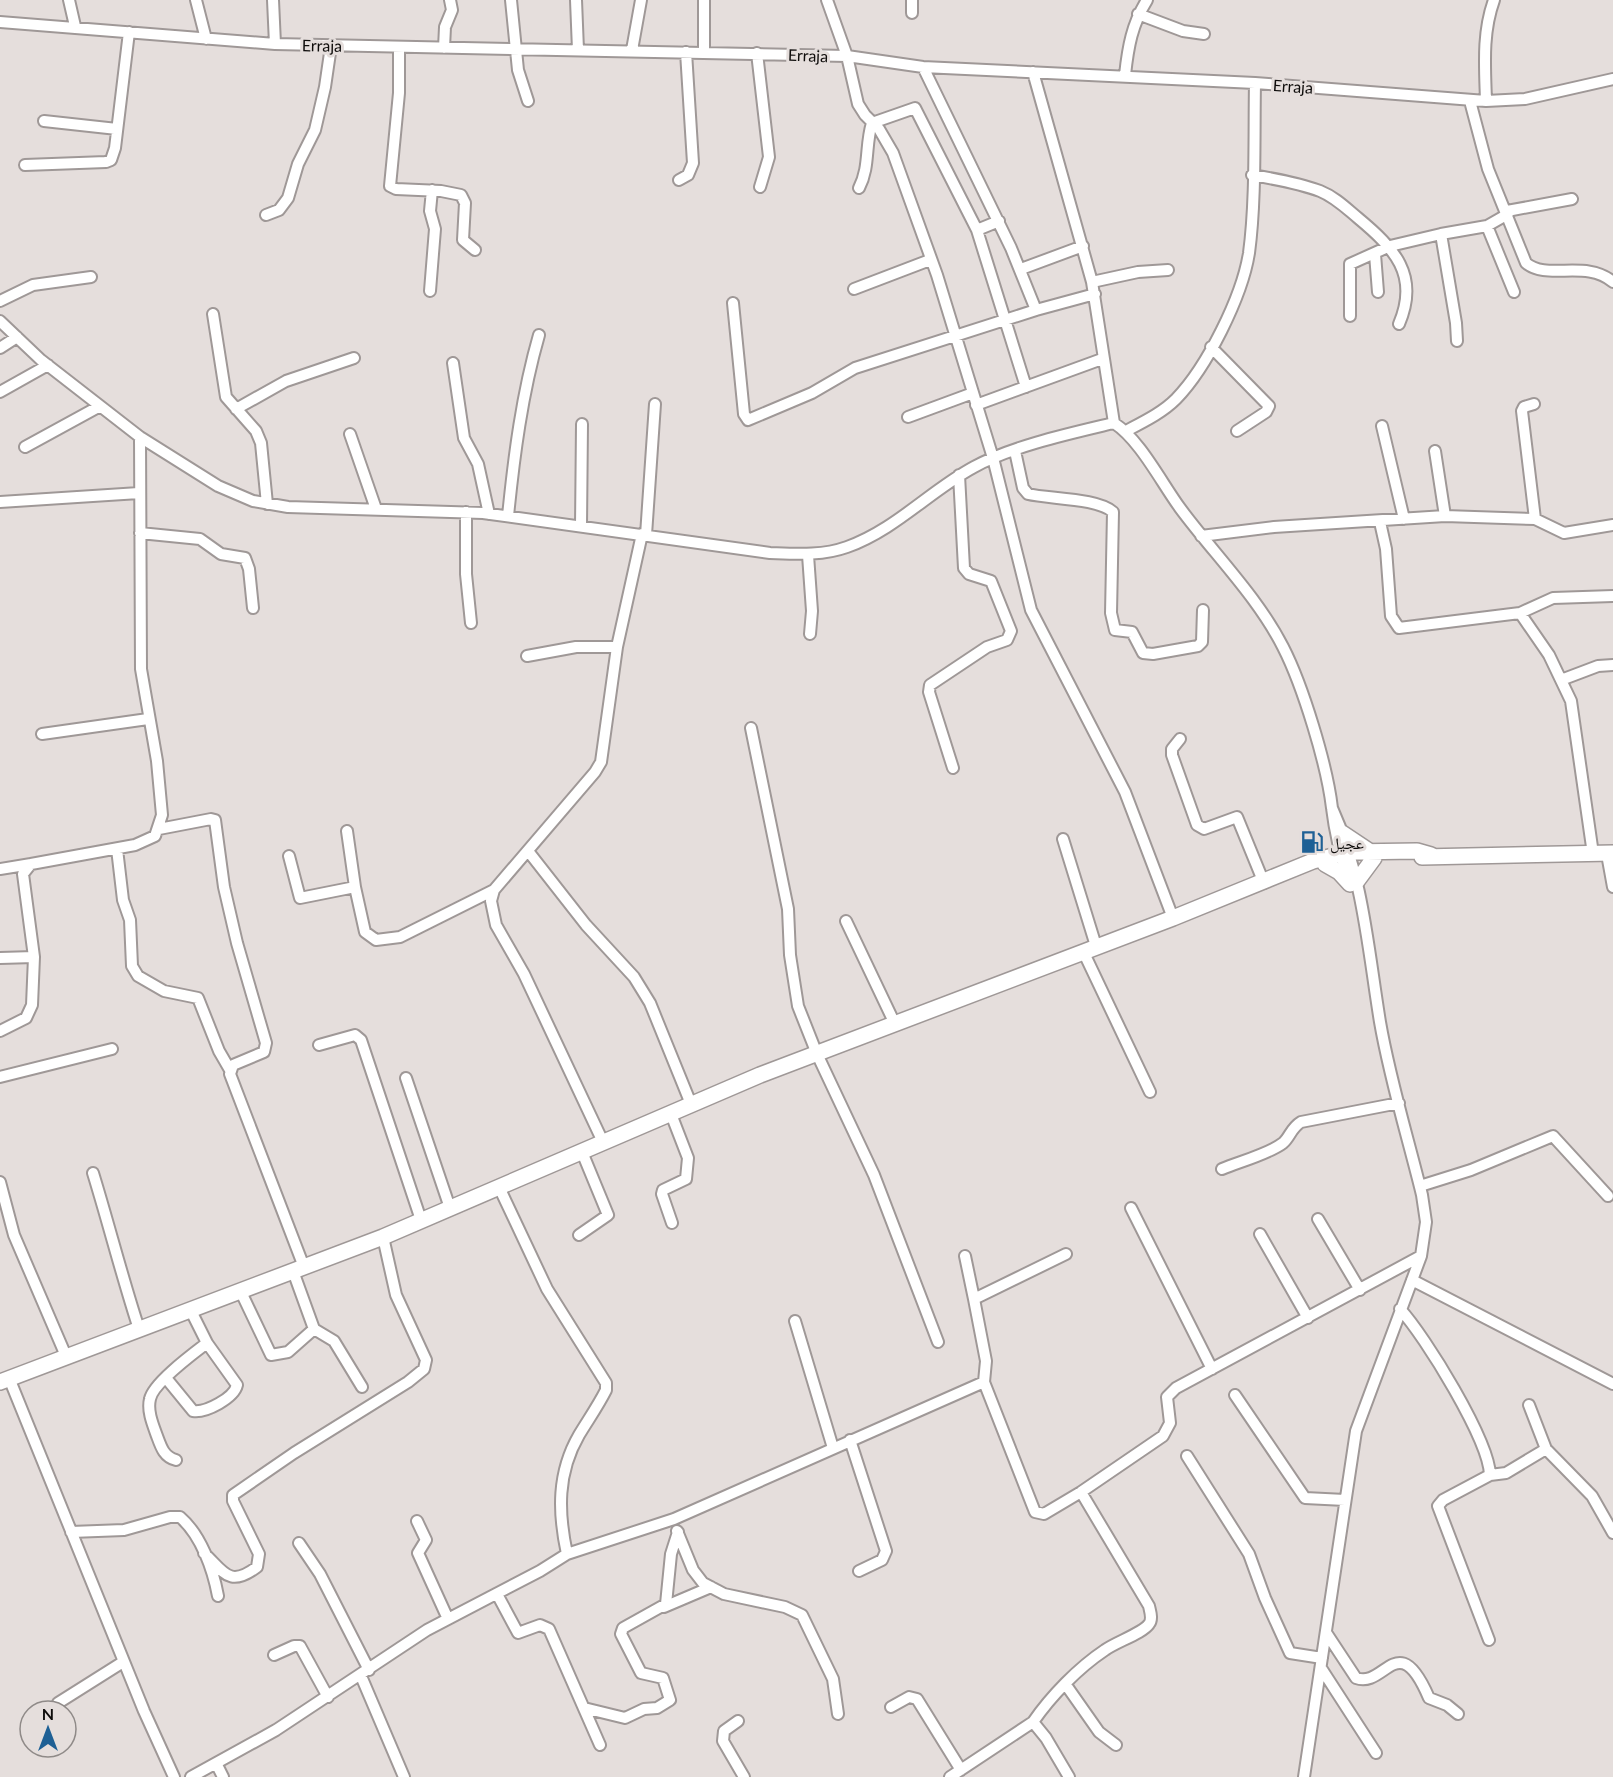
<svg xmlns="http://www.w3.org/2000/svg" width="1613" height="1777" font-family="Lato,'Noto Naskh Arabic',sans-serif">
<rect width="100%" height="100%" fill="#e5dedc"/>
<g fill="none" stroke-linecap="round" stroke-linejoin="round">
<g stroke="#9f9897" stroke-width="14">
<path id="minor" d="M 69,0 L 75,26
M 196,0 L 206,39
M 273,0 L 275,44
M 511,0 L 518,70 L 528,101
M 576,0 L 578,50
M 827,0 L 847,56 L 858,104 L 865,115 L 879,129 L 893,153 L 937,275 L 993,458 L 1031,610 L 1125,792 L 1173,918
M 912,13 L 912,0
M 1138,14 L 1183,31 L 1204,34
M 0,22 L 275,44 L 847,56 L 923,67 L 1255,83 L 1486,101 L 1525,99 L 1613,79
M 399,47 L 399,93 L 390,186 L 396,189 L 441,191 L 461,195 L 465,203 L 463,240 L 475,250
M 444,48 L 445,27 L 452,10 L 450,0
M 632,50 L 641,0
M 704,52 L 704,0
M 757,53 L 769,157 L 760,187
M 923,67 L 1011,248 L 1036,310
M 1033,72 L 1092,282 L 1114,423 C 1140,440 1161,482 1180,508 C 1214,554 1257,596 1283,647 C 1303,686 1327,765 1332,808 C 1335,833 1340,854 1348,878
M 1125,75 C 1128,47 1132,24 1147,0
M 1470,101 L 1488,169 L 1526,263 C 1547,281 1586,259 1613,282
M 1486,101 C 1485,67 1482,33 1494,0
M 44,121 L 117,129
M 25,165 L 106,162 L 111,160 L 115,148 L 129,32
M 1252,175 C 1275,179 1299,183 1320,191 C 1335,197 1346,208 1358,218 C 1394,248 1420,275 1399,324
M 679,180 L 688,175 L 693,163 L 686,52
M 859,188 C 870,167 865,145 872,123 L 915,108 L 977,230 L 1026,387
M 1507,211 L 1572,199
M 266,215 L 279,210 L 288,198 L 298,164 L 315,130 L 325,87 L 331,46
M 1487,226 L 1514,292
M 977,230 L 999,221
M 1375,254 L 1378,292
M 1021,269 L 1083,246
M 1092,282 L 1138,272 L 1168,270
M 854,289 L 930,260
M 430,291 L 435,229 L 430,211 L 432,190
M 0,301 L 33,285 L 91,277
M 733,303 L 744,414 L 748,420 L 812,393 L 855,368 L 1036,310 L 1095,294
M 213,314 L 226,397 L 256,431 L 261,443 L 267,504
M 1350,316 L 1350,264 L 1390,246 L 1441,234
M 0,321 L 41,360 L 140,437 L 218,486 L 253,501 L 288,507 L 483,513 L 770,553 C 796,554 822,556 847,547 C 895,530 931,490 974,467 C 1012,446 1072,433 1114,423
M 1457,341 L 1456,323 L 1441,234 L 1487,226 L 1508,214
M 1211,347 L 1269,406 L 1266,412 L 1237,431
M 0,348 L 17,337
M 453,363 L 464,438 L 478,464 L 489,514
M 0,392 L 48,365
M 1534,404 L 1524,407 L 1522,411 L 1535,519
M 976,405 L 1102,359
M 236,409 L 286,381 L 354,358
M 908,417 L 973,393
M 1382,426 L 1404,519
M 1126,431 C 1143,422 1162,413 1176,399 C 1207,367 1242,297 1249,253 C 1256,201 1254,136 1255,83
M 350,434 L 376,509
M 25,447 L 100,406
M 1015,451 L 1023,488 L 1028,494 C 1049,499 1098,498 1113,512 L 1111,613 L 1115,630 L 1132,632 L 1143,653 L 1153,654 L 1198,646 L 1202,642 L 1203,610
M 1435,451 L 1445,516
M 0,502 L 139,493
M 466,512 L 466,574 L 471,623
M 508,516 C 514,456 522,394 539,335
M 1380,522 L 1386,549 L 1391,616 L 1399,628 L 1520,613 L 1549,655 L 1571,701 L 1593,854
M 581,526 L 582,424
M 140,533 L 200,539 L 221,554 L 245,558 L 249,569 L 253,608
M 646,535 L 655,404
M 1201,536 L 1274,527 L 1445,516 L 1535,519 L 1564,533 L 1613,525
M 808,555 L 812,611 L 810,634
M 1520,613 L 1553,598 L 1613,596
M 527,656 L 576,647 L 617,647
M 1561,680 L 1598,666 L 1613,665
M 751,728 L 788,909 L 790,955 L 798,1006 L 817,1054 L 874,1175 L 938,1342
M 42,734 L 148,719
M 1180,739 L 1172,749 L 1172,755 L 1197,825 L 1204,829 L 1237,817 L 1264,883
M 953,768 L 929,692 L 930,685 L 987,647 L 1007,640 L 1011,631 L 991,581 L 969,574 L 964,568 L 959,475
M 159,829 L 211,819 L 215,820 L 224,887 L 237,943 L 266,1043 L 264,1052 L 233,1065 L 230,1074 L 304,1267
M 347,831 L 355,887
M 1063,839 L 1096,946
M 117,849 L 123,900 L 130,920 L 132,966 L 138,976 L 164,991 L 198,998 L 219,1051 L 230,1070
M 528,851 L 586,925 L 634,977 L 650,1003 L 691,1104
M 1607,854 L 1613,887
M 289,856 L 300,898 L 355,887 L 365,932 L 376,940 L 400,937 L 494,890
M 0,869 L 31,864
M 846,921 L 895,1024
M 1083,951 L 1150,1092
M 0,958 L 34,957
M 0,1031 L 26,1018 L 32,1005 L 34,957 L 23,874 L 31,864 L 135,845 L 155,836 L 162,815 L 157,761 L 141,669 L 140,437
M 319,1045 L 355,1035 L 361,1040 L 421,1220
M 0,1077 L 112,1049
M 406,1078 L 450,1208
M 671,1114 L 688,1158 L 686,1179 L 663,1190 L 662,1194 L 672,1223
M 603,1142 L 524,974 L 496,925 L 491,901 L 494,890 L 595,772 L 601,762 L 617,647 L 642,534
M 1222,1169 C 1238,1162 1269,1154 1283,1143 C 1290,1137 1291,1128 1301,1122 L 1399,1103
M 93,1173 C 109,1225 122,1277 139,1329
M 0,1182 L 14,1235 L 66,1356
M 1420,1186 L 1471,1170 L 1553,1136 L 1608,1196
M 1131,1208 L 1212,1369
M 1318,1219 L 1360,1290
M 1260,1234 L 1308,1318
M 579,1235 L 608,1215 L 582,1152
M 965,1256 L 974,1299
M 293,1271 L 314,1329 L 334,1341 L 362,1387
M 1412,1280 L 1613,1384
M 240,1290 L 271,1355 L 288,1352 L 314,1329
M 1400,1309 C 1425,1336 1489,1440 1490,1475 L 1506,1473 L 1546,1449 L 1592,1496 L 1613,1533
M 795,1321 L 833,1448
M 9,1378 L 144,1711 L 174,1777
M 166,1378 L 193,1411 C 206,1413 234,1398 237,1385 L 207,1343
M 984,1382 L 986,1361 L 974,1299 L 1066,1254
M 1235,1395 L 1305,1498 L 1345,1500
M 1529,1405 L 1546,1449
M 850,1440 L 886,1551 L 882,1560 L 859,1571
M 1187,1456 L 1249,1554 L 1265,1598 L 1290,1653 L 1322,1658
M 176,1460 C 164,1457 161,1447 157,1436 C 153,1425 147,1411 150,1399 C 153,1383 194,1353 207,1343 L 190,1309
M 1081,1492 L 1163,1436 L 1170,1423 L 1167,1397 L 1176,1388 L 1421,1256
M 417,1521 L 426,1540 L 418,1553 L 448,1619
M 677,1531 L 693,1570 L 703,1583 L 724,1594 L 785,1607 L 802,1615 L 833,1679 L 838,1714
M 71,1532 L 124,1530 L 170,1517 L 180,1517 C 201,1535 213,1569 218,1596
M 299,1543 L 320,1574 L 369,1670
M 204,1553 C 224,1572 229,1588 257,1567 L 259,1554 L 233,1501 L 233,1495 L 294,1453 L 408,1382 L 424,1369 L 426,1360 L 396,1295 L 383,1237
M 567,1554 L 674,1519 L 984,1382 L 1035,1512 L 1044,1514 L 1081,1492 L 1149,1606 C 1150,1611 1153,1619 1149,1624 C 1143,1633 1116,1642 1105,1650 C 1078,1668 1051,1696 1033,1722
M 497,1594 L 518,1633 L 540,1625 L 549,1629 L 600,1745
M 664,1607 L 711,1587
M 1327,1634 L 1356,1678 C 1385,1689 1398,1626 1429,1698 L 1447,1705 L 1458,1714
M 1489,1640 L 1438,1506 L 1443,1500 L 1490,1475
M 274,1655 L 294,1646 L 300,1646 L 328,1697
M 1321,1668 L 1376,1753
M 361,1676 L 404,1777
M 1066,1685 L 1099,1732 L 1116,1745
M 891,1707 L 909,1697 L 917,1699 L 961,1770
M 584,1708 L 625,1718 L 644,1709 L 657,1708 L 670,1700 L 663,1678 L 641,1673 L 621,1634 L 623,1628 L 666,1604 L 671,1554 L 678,1532
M 55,1711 L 58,1703 L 123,1662
M 738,1721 L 724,1731 L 723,1741 L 744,1777
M 216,1763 L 223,1777
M 191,1777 L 276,1730 L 427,1630 L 540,1571 L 567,1554 C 558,1512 557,1473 579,1435 C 588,1420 598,1406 606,1390 L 606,1383 L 547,1289 L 499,1187
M 950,1777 L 1033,1722 L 1046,1738 L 1069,1777
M 1304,1777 L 1356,1431 L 1421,1256 L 1426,1222 L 1422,1195 C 1408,1138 1390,1080 1380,1022 C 1368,949 1363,876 1332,808"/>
</g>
<g stroke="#9f9897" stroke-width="18">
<path id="secondary" d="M 1342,833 L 1369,851
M 1422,857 L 1613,853
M 1325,864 L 1339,872 L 1350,884
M 1357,881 L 1374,858
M 0,1382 L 383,1237 L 760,1075 L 1173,918 L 1313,861 L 1349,852 L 1417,851 L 1431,855"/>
</g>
<use href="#minor" stroke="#fff" stroke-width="10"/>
<use href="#secondary" stroke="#fff" stroke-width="15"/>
</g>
<defs>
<g id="fuel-bare" transform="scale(1.8)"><path d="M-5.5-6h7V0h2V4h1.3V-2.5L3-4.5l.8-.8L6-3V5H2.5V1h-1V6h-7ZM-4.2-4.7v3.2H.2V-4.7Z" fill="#1e6095" stroke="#e5dedc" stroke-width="2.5" paint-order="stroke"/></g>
</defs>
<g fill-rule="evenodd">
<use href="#fuel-bare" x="1312" y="842"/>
</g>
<g text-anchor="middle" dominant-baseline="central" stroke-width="6" stroke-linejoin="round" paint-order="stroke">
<g font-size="16" fill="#0e0c0b" stroke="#e5dedc">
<text transform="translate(322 45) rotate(1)">Erraja</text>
<text transform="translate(808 55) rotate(2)">Erraja</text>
<text transform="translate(1293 86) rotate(4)">Erraja</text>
</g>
<g font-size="16" fill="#0e0c0b" stroke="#e5dedc" text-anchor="start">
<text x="1330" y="842">عجيل</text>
</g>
</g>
<g transform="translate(48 1729)"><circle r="28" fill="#e5dedc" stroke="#8f8a88" stroke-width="1.5"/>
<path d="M0-4.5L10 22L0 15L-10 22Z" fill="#1e6095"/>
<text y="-9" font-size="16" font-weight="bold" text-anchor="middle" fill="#0e0c0b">N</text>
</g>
</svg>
